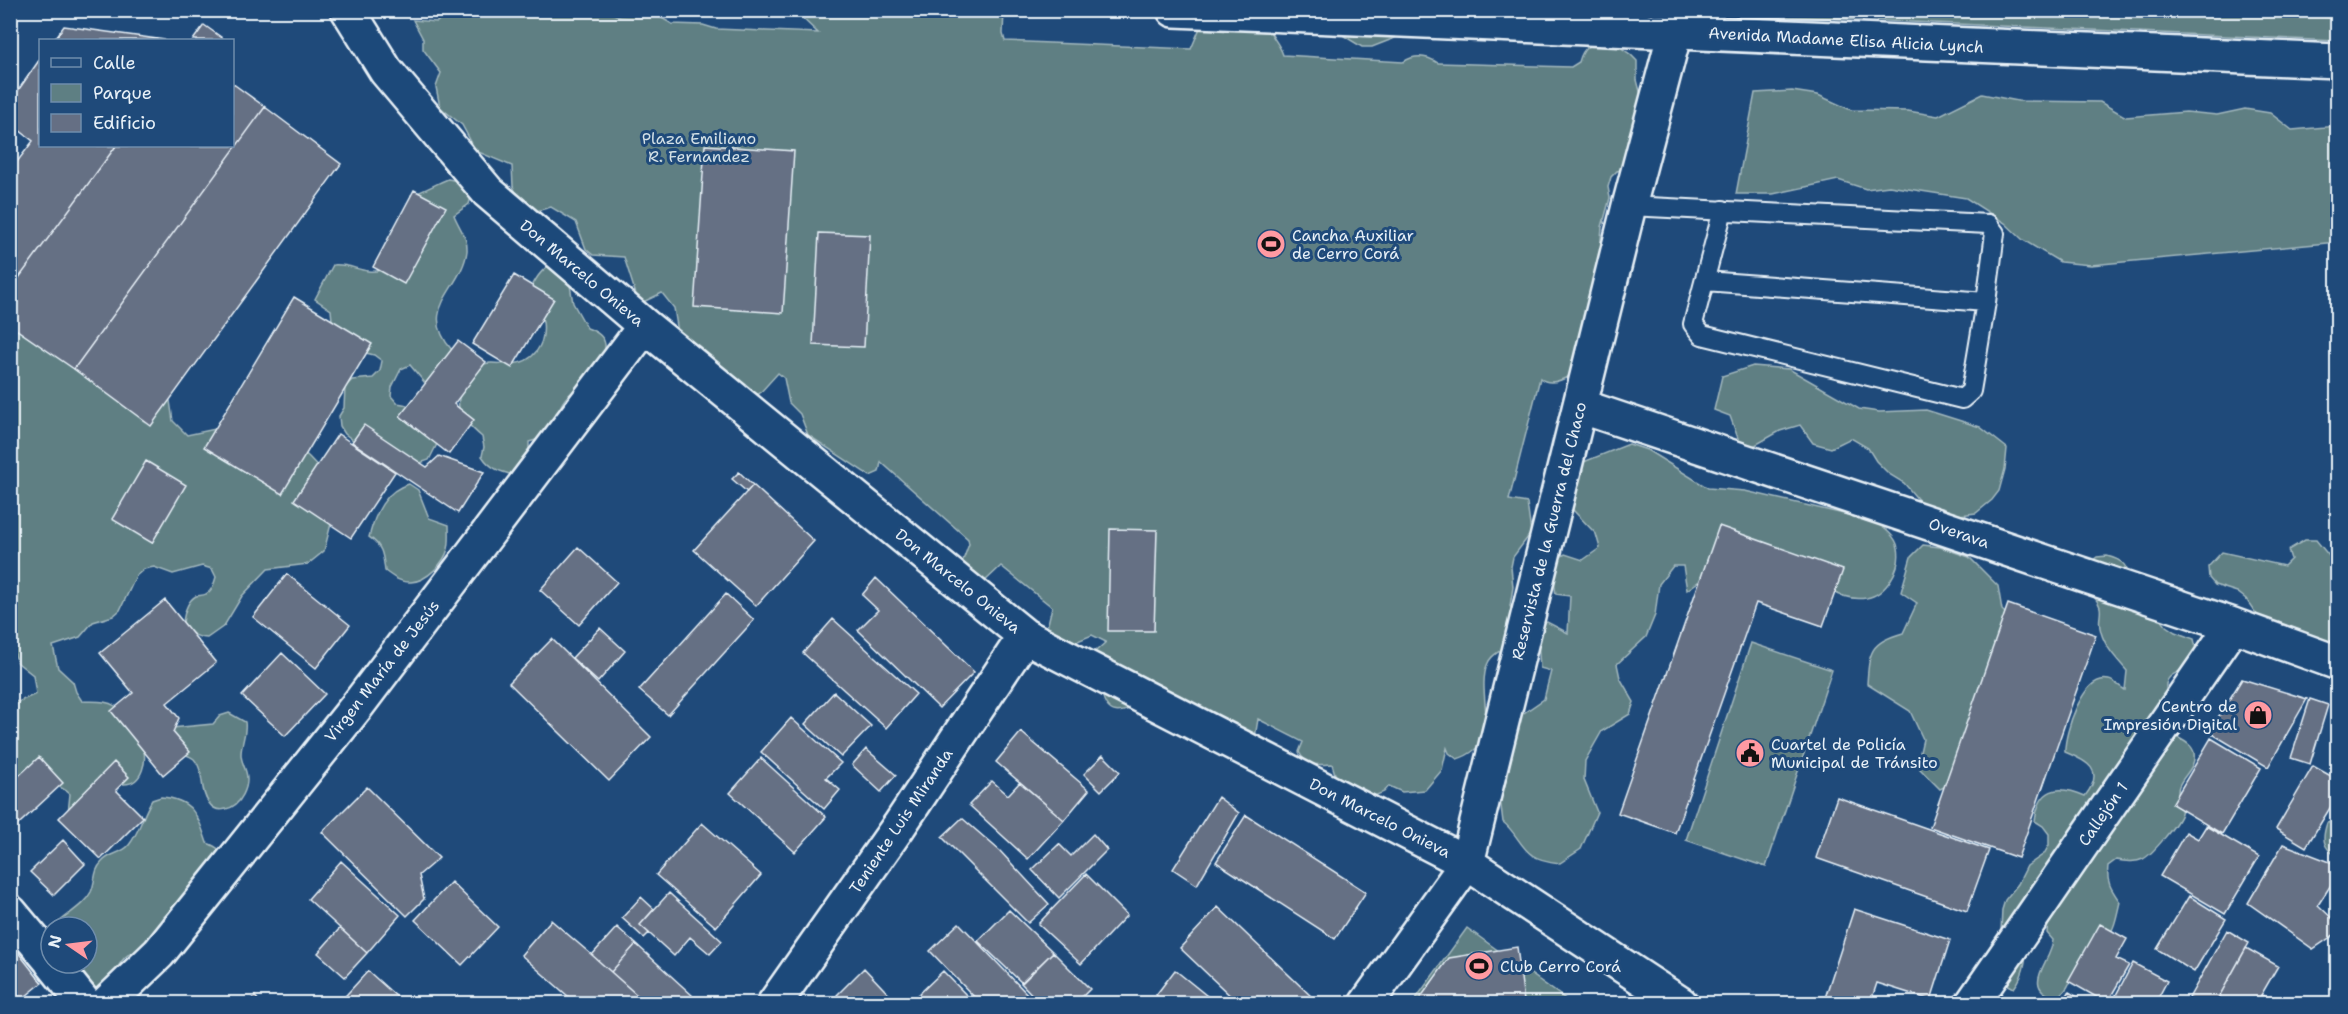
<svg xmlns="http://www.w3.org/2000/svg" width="2348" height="1014" font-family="'Shantell Sans',sans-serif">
<rect width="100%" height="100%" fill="#1f4a7a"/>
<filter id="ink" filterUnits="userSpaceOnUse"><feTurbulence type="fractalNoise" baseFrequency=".0167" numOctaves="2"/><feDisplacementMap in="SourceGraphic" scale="12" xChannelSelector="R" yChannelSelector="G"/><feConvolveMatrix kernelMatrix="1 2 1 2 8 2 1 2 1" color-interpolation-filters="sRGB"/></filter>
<g filter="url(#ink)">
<path fill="#5e7f83" stroke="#a3b8be" stroke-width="1.5" d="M 454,10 L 605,10 L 618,16 L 648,10 L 672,24 L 703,25 L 716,29 L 818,33 L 797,13 L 797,11 L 1004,10 L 1003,34 L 1005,41 L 1191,49 L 1200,28 L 1213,12 L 1267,24 C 1270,36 1279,42 1283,55 L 1403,62 C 1415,54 1426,55 1438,63 L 1571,67 L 1579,62 C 1587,30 1621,42 1637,61 L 1637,80 L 1642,99 L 1629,135 L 1637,153 L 1627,168 L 1617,171 L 1611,177 L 1608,187 L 1610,198 L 1602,227 L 1599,263 L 1571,375 C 1561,381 1549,386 1540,378 L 1509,500 L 1527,503 L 1531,533 L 1513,557 L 1511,567 L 1513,587 L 1510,606 L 1516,614 C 1514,622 1513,634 1509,642 C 1503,652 1491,653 1487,665 C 1475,697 1506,744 1457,759 L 1449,753 L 1447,748 L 1442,770 L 1425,790 L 1402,792 L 1389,786 L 1384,792 L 1365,800 L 1338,784 L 1332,764 C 1316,765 1307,767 1299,752 L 1303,742 L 1258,719 L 1254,744 L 1148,700 C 1121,714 1106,722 1100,685 C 1098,677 1091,667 1087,659 L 1106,642 L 1092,635 L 1073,643 L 1046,632 L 1052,607 L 1001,566 L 983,583 L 962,563 L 969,544 L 968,539 L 881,462 L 879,472 L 870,476 L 808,435 L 800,414 L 789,403 L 784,378 L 778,373 L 759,394 L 741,391 L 709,367 L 702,348 L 678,332 L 674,308 L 662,293 L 639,304 L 624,257 L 593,255 L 586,249 L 576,222 L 551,207 L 525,214 L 513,186 L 512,166 L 476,151 L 462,125 L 440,107 L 436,87 L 441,73 L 423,49 L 423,39 L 413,20 L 437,22 L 441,18 L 451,18 Z
M 1309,10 L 1410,11 L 1406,29 L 1400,36 L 1372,47 L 1362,47 L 1336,31 C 1320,35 1310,27 1309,10 Z
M 2169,10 L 2337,18 L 2337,41 L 1733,14 L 1729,11 Z
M 1792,91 L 1818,95 L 1851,110 L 1908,111 L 1938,116 L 1982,94 L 2018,101 L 2100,102 L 2126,117 L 2186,112 L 2217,115 L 2245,109 L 2270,113 L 2292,130 L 2337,126 L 2337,242 L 2091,265 L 2060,262 L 2023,240 L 2005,223 L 1966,198 L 1889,186 L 1866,189 L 1838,180 L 1773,194 L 1736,194 L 1755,93 Z
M 448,179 L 458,181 L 472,194 L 469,204 L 454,215 C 459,228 468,237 467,251 C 462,290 416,308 452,350 L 430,389 L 410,365 L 401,369 L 392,387 L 391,396 L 397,403 C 424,406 426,421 438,442 L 429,460 L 420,463 L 353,440 L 345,434 L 340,426 L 339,416 L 344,408 L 345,387 L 352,380 L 373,378 L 380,371 L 382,361 L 374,355 L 346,348 L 333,330 L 331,310 L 315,299 L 333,265 C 351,263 364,275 381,270 L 411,216 L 411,195 C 425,191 435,184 448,179 Z
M 554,262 L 568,273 L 573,303 L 587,328 C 610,336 608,349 598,368 C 596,372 594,377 591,380 C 584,387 571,390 565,399 C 550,418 565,433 529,442 L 529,462 L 517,476 C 502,472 491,470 482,456 L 484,447 L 482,437 C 461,419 449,405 468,380 C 473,374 477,366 484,364 C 493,361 502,365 511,364 C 534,363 546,344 543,322 C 542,313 532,303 528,294 C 535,280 540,270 554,262 Z
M 10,310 L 160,383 L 170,401 L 173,421 L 187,435 L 220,428 L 277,429 L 309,457 L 323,472 L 334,512 L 324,551 L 308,564 L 268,569 L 242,596 L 224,626 L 207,638 C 195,637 189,633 183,623 C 184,614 187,601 196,596 C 199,595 203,596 206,594 C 212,591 214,584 216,577 L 212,569 L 202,566 L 173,574 L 154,567 L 144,569 L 136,576 L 120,610 L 113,616 L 93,622 L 80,637 L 53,646 L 58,668 L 73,682 L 76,692 L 82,701 C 93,702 106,700 115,706 C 123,711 139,735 142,744 C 148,759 143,785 123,784 C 117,784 110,782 104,781 L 68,813 L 70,794 C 55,779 30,784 11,784 L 11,700 L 18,702 L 36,694 L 33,675 L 18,663 L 11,644 Z
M 1753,366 L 1789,369 L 1859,409 L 1879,412 L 1926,410 L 1980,427 L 2007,448 L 2005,469 L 1999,491 L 1992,500 L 1976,513 L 1951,516 L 1931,515 L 1904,483 L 1889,474 L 1876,461 L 1868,448 L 1851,438 L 1831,448 L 1813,443 L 1800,425 L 1780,431 L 1743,452 L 1730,416 L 1714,410 L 1722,376 Z
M 1629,444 L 1647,450 L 1708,488 L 1745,491 L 1874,521 C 1884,528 1896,536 1898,548 C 1902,568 1886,595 1866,598 C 1840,602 1824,584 1801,577 C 1776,570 1749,567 1724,563 L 1687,590 L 1683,566 L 1673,566 L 1659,584 L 1655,615 L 1646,637 L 1617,664 L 1620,678 L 1634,702 L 1630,714 L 1602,731 L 1585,761 L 1584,780 L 1597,812 L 1581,849 L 1560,863 C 1551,862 1539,860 1532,855 C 1521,848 1515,831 1503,822 L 1500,798 L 1508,776 L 1515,719 L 1544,699 L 1551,671 L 1540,668 L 1537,625 L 1547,622 L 1568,633 L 1570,596 L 1556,594 L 1551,563 L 1565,554 L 1583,560 L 1600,548 L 1596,534 L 1572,509 L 1581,463 Z
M 409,484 L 418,490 L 429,518 L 449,525 C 449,533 450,541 448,549 C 444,563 427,581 411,582 C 401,583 393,577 385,571 C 383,556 383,546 369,537 C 375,514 385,490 409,484 Z
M 2305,540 L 2316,540 L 2329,556 L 2337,560 L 2337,658 L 2281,626 L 2257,615 L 2246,599 L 2237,592 L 2215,585 L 2209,578 L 2208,567 L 2222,552 L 2284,566 L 2291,559 L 2288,550 Z
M 1923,545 L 1940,547 L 1969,557 L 1998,586 L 2002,610 L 2007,615 L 1950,784 L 1940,789 L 1920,769 L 1920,752 L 1923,739 L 1910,711 L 1867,684 C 1869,652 1870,642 1903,633 L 1917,603 L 1901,592 L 1911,557 Z
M 2107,556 C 2123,560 2129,566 2129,583 L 2149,602 L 2166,626 L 2175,632 L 2194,639 C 2204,676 2170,665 2166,684 C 2165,690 2170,723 2170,732 C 2177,739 2192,742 2194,753 C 2196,768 2184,774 2179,786 C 2175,795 2183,803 2181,813 C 2179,822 2152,855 2143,859 C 2135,863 2125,861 2116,860 L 2108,866 C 2106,882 2111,889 2120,902 C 2117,914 2115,929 2107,938 C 2098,948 2084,951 2078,963 C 2070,977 2072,988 2056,998 C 2019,986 2052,962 2053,940 L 2047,933 L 2048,922 L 2027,923 C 2026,945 2029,969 2014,988 L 1997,979 L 1986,958 L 2001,931 L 2002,910 L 2005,900 L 2018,884 L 2027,866 L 2044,854 L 2049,845 L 2049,834 L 2043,826 L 2035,821 C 2039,788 2057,784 2085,796 C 2106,770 2087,761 2065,752 C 2064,734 2083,673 2109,680 C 2114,681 2120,687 2125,690 L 2127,671 C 2117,659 2105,647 2101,632 C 2095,614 2109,611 2090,593 L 2088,564 L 2097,557 Z
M 1751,643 L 1832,670 L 1766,867 L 1686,840 Z
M 229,713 L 245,722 C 247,734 241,743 241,754 C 241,761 244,765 246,772 C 250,786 241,806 226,809 C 219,811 213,809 209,803 C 199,791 205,770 194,759 C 189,755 180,753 174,749 L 172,728 L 213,724 L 220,716 Z
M 161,797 C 193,799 198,816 207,843 C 218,847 223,852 229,862 L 226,871 L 219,879 L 201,886 L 185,896 L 164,917 L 159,926 L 155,945 C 146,951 137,950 128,955 C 120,960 117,970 112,978 C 105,990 90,997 76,999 L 68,993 L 65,983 L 51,968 L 42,949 L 44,939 L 51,931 L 51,963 L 87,963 L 87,927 L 54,927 C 65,915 84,906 91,892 C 96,881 93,871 102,862 C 109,853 122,854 129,845 C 140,831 143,814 152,800 Z
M 2337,821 L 2338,822 L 2337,856 C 2322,848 2322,838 2327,823 Z
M 1467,928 L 1571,1003 L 1412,1004 Z"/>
<path fill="#656f84" stroke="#e8f1f8" stroke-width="1.5" d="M 204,25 L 225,40 L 193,40 Z
M 64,26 L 165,40 L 54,40 Z
M 40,59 L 40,146 L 116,146 L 10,290 L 10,171 L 33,141 L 10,123 L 10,102 Z
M 232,83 L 265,107 L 74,369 L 10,325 L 10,290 L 116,146 L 232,146 Z
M 265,107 L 341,164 L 151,426 L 74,369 Z
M 705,145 L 794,151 L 783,313 L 694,307 Z
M 414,190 L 446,207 L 404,284 L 373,267 Z
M 819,233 L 870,235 L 864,347 L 813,345 Z
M 514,275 L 554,299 L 512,368 L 472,344 Z
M 294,297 L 372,344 L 282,494 L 204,447 Z
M 458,341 L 486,362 L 454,404 L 474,420 L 449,454 L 400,416 Z
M 364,425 L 427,467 L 439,456 L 484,472 L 458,513 L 352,442 Z
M 338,434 L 395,472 L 351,538 L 294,500 Z
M 146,461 L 186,485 L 152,543 L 112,519 Z
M 739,472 L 753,485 L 747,492 L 732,479 Z
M 753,485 L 814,541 L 756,606 L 694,550 Z
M 1719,526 L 1843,570 L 1823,626 L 1756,603 L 1675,833 L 1618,813 Z
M 1110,529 L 1157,530 L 1154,631 L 1108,631 Z
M 578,547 L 617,582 L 579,625 L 540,590 Z
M 287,574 L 350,625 L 316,668 L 253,617 Z
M 876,578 L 974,672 L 939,708 L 858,630 L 878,610 L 862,595 Z
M 726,594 L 754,620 L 668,715 L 639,690 Z
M 165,600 L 216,663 L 167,703 L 179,718 L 173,732 L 190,752 L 163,775 L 111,711 L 133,693 L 100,653 Z
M 2008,604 L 2096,635 L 2018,858 L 1930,827 Z
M 833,619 L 916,694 L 886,728 L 803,653 Z
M 600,628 L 625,651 L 598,682 L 572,658 Z
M 552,639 L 651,737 L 609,781 L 509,683 Z
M 282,653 L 325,694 L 285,736 L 242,696 Z
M 2242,679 L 2307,699 L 2268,767 L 2209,732 Z
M 834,692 L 871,726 L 841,757 L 805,724 Z
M 2310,699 L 2328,705 L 2310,764 L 2291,758 Z
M 791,718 L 841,763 L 826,778 L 840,790 L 824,809 L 761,752 Z
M 1021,732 L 1089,790 L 1064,820 L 996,762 Z
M 2211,738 L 2261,768 L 2222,834 L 2172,804 Z
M 866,749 L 896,775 L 881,792 L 852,765 Z
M 1103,755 L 1120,772 L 1101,791 L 1084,774 Z
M 39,757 L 63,783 L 10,832 L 10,784 Z
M 761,758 L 826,817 L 795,852 L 730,793 Z
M 114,762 L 129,777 L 116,790 L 143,817 L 101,859 L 59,818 Z
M 2313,766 L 2338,780 L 2338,795 L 2306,847 L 2276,829 Z
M 992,781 L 1008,795 L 1020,782 L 1064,820 L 1028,859 L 969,805 Z
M 367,787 L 439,858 L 419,875 L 424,899 L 407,916 L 322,832 Z
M 1218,797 L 1239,813 L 1197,885 L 1173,869 Z
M 1837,797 L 1989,850 L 1967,911 L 1816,858 Z
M 1246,815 L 1366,892 L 1335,939 L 1216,862 Z
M 962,818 L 1000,851 L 1049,904 L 1028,923 L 942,837 Z
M 702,823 L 761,875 L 716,927 L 656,875 Z
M 2206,826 L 2259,857 L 2225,914 L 2160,876 L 2186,832 L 2198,839 Z
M 1093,834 L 1107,850 L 1059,898 L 1032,870 L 1059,844 L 1071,856 Z
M 63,840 L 85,864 L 54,895 L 30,872 Z
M 2283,844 L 2338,865 L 2338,874 L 2318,905 L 2338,924 L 2338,932 L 2313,949 L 2248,903 Z
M 341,861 L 400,915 L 367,953 L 308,899 Z
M 1086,874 L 1127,915 L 1081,964 L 1038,924 Z
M 451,882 L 498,927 L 462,965 L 415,920 Z
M 669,893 L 722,941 L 710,954 L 690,937 L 674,956 L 640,925 Z
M 2189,896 L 2226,919 L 2194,972 L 2157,949 Z
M 641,897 L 654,909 L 640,925 L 649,933 L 644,938 L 622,918 Z
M 1218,907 L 1313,998 L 1308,1004 L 1239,1004 L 1180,948 Z
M 1854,909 L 1950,940 L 1931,1000 L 1877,983 L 1870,1004 L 1823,1004 Z
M 1009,910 L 1053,952 L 1022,983 L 978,941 Z
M 551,920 L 592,955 L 647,1004 L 577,1004 L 521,955 Z
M 959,923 L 1032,999 L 1028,1004 L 981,1004 L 930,951 Z
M 2100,924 L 2127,939 L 2116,959 L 2129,965 L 2107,1003 L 2068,981 Z
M 617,927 L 636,944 L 611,972 L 592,955 Z
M 340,928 L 367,953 L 345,977 L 318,953 Z
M 2227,930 L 2249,943 L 2215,1004 L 2199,1004 L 2189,998 Z
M 636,944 L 692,995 L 685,1004 L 647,1004 L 611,972 Z
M 13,946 L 42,983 L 16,1004 L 10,1004 L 10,948 Z
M 1517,947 L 1524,1001 L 1509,1004 L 1416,1004 L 1449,958 Z
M 2246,948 L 2278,966 L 2256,1004 L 2215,1004 Z
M 1053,952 L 1090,989 L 1075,1004 L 1041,1004 L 1021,983 Z
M 2133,963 L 2167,981 L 2155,1004 L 2132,1004 L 2116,995 Z
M 864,968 L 898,1004 L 845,1004 L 837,995 Z
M 1175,970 L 1217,1004 L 1167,1004 L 1156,995 Z
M 368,971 L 397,997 L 391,1004 L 338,1004 Z
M 943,971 L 975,1004 L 923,1004 L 916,997 Z
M 2069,992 L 2089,1004 L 2062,1004 Z
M 2261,995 L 2275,1001 L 2274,1004 L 2256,1004 Z
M 255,996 L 261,1004 L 246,1004 Z"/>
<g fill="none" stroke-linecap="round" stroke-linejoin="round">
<g stroke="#e8f1f8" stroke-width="22">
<path id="service" d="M 1629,206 L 1988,224 L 1995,233 L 1986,302 L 1971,391 L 1962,399 L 1702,335 L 1693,324 L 1723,210
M 1705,281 L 1986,302"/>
</g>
<g stroke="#e8f1f8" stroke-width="38">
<path id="minor" d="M 348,10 L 386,71 L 488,192 L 645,326 L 1025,636 L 1467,863 L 1681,1004
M 1580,406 L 2233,625 L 2338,663
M 10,912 L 51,961
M 52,963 L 85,1004
M 106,1004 L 159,953 L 357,706 L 645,326
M 774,1004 L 899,826 L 1025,636
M 1366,1004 L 1467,863 L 1629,206 L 1675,32
M 1972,1004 L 2233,625"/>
</g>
<g stroke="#e8f1f8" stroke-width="38">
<path id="trunk" d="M 1174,10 L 2338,61"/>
</g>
<use href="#service" stroke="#1f4a7a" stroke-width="18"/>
<use href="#minor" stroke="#1f4a7a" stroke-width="33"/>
<use href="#trunk" stroke="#1f4a7a" stroke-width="33"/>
</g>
</g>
<defs>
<g id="stadium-disc" transform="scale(1.5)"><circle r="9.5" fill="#ff9aa2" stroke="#1f4a7a"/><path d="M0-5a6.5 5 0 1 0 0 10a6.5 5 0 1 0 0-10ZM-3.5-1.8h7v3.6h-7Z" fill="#111"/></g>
<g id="shop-disc" transform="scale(1.5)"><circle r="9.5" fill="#ff9aa2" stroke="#1f4a7a"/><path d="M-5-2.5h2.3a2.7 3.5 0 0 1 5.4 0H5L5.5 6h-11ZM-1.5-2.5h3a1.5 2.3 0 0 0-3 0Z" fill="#111"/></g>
<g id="civic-disc" transform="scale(1.5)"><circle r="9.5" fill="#ff9aa2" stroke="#1f4a7a"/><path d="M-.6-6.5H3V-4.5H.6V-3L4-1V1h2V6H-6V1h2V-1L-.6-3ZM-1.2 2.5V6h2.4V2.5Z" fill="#111"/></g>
</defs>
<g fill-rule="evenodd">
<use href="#stadium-disc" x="1271" y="244"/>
<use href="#shop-disc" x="2258" y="715"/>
<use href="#civic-disc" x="1750" y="753"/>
<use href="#stadium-disc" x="1479" y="966"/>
</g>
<g text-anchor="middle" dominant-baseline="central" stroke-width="6" stroke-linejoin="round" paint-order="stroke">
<g font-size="16" fill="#e8f1f8" stroke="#1f4a7a">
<text transform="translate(1846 40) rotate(3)">Avenida Madame Elisa Alicia Lynch</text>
<text transform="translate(582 273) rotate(40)">Don Marcelo Onieva</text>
<text transform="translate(1549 531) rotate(-76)">Reservista de la Guerra del Chaco</text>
<text transform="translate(1959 533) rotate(19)">Overava</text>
<text transform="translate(958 581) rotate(39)">Don Marcelo Onieva</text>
<text transform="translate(382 671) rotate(-52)">Virgen María de Jesús</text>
<text transform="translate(2103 814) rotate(-55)">Callejón 1</text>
<text transform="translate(1380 818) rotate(27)">Don Marcelo Onieva</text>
<text transform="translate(901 821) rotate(-56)">Teniente Luis Miranda</text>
</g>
<g font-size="16" fill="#d3e0e6" stroke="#1f4a7a">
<text x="699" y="138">Plaza Emiliano<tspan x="699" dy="18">R. Fernandez</tspan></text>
</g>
<g font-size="16" fill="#e8f1f8" stroke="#1f4a7a" text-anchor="start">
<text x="1292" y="235">Cancha Auxiliar<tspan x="1292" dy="18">de Cerro Corá</tspan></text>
<text x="2237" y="706" text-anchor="end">Centro de<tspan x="2237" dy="18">Impresión Digital</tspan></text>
<text x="1771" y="744">Cuartel de Policía<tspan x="1771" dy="18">Municipal de Tránsito</tspan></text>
<text x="1500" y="966">Club Cerro Corá</text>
</g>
</g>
<rect width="2348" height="1014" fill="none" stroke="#1f4a7a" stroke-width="36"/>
<rect x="18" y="18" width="2312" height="978" fill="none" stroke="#e8f1f8" stroke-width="2" filter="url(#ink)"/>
<rect x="39" y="39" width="195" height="108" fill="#1f4a7a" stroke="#6f8dac" stroke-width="1.5"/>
<rect x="51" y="58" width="30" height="9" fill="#1f4a7a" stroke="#6f8dac" stroke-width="1.5"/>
<text x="93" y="69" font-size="18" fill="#e8f1f8">Calle</text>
<rect x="51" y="84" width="30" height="18" fill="#5e7f83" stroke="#6f8dac" stroke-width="1.5"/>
<text x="93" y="99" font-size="18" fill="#e8f1f8">Parque</text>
<rect x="51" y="114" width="30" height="18" fill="#656f84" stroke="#6f8dac" stroke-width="1.5"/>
<text x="93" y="129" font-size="18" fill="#e8f1f8">Edificio</text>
<g transform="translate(69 945) rotate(284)"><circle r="28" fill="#1f4a7a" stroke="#6f8dac" stroke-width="1.5"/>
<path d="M0-4.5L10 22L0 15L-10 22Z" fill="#ff9aa2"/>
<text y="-9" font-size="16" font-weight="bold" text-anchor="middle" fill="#e8f1f8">N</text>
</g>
</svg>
